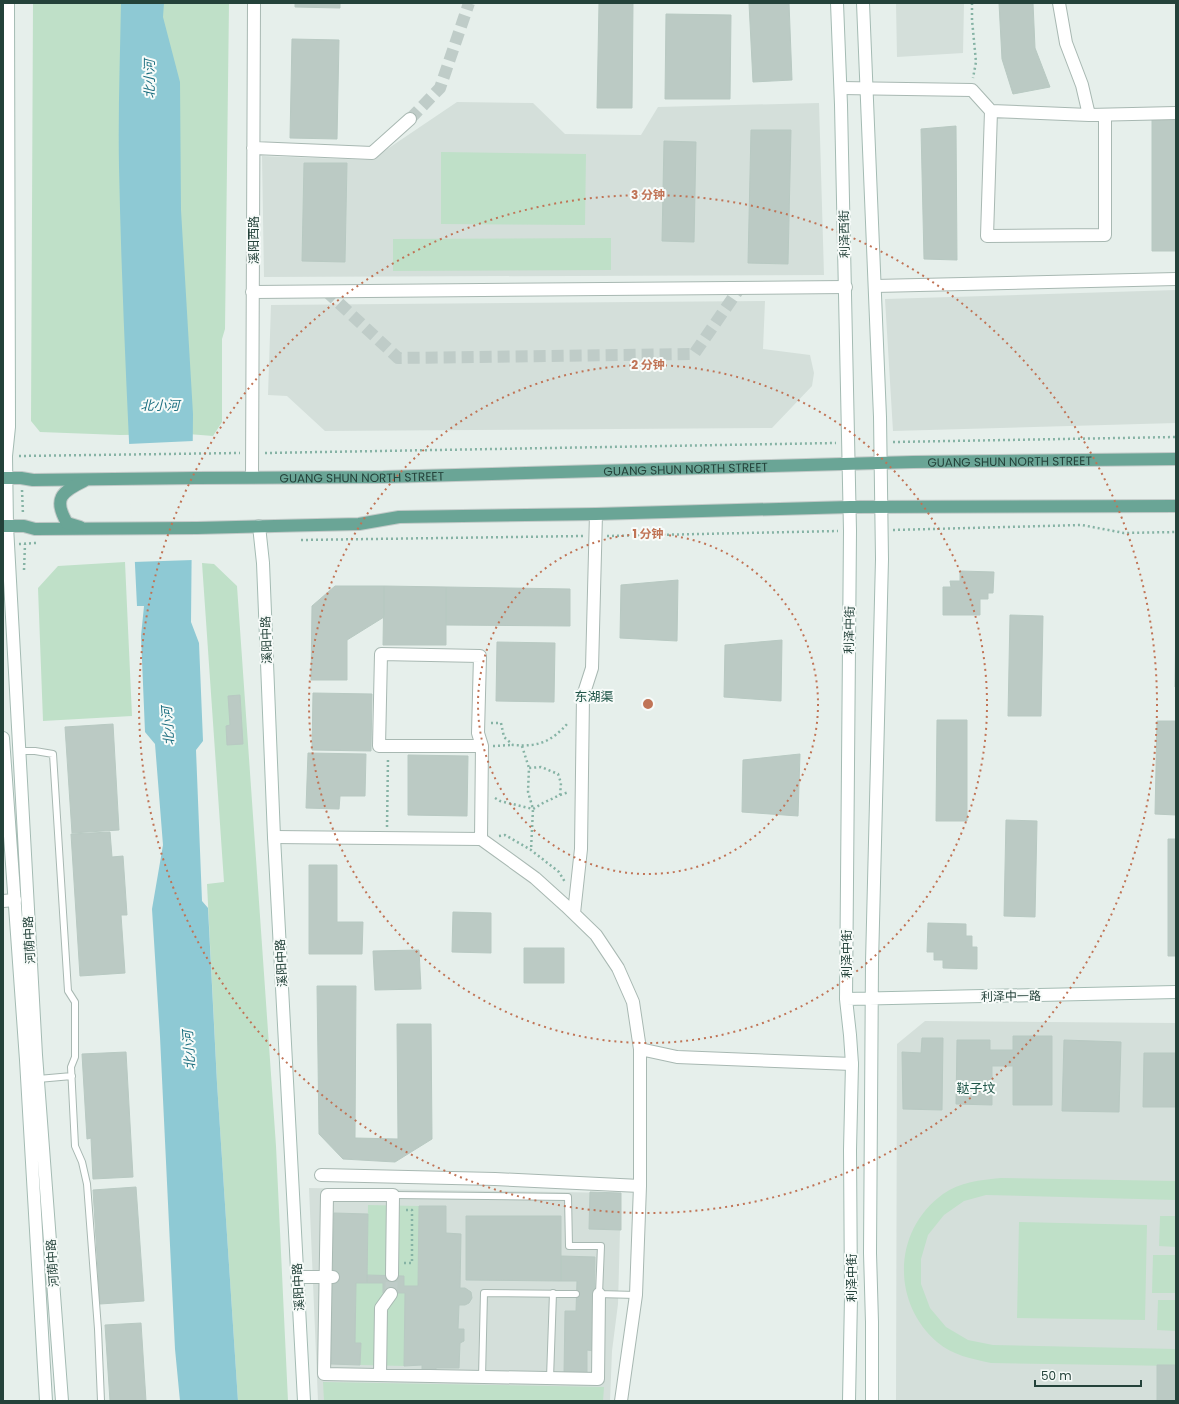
<svg xmlns="http://www.w3.org/2000/svg" width="1179" height="1404" font-family="Poppins,'Noto Sans SC',sans-serif">
<rect width="100%" height="100%" fill="#e6efeb"/>
<path fill="#d4dfda" d="M 896,3 L 964,3 L 963,53 L 897,57 Z
M 457,102 L 533,103 L 565,134 L 641,135 L 658,107 L 819,103 L 824,275 L 264,277 L 262,156 L 371,160 Z
M 1176,290 L 1176,423 L 893,431 L 885,299 Z
M 765,301 L 763,349 L 810,355 L 814,373 L 812,386 L 772,428 L 325,431 L 287,396 L 268,395 L 271,305 Z
M 925,1021 L 1176,1023 L 1176,1401 L 896,1401 L 897,1044 Z
M 309,1188 L 621,1193 L 618,1304 L 612,1351 L 610,1401 L 318,1401 Z"/>
<path fill="#bfe0c8" d="M 33,3 L 229,3 L 225,329 L 222,339 L 222,422 L 213,436 L 188,434 L 120,435 L 40,432 L 31,421 Z
M 441,152 L 586,154 L 585,225 L 441,224 Z
M 611,238 L 611,270 L 393,271 L 393,239 Z
M 125,562 L 132,716 L 43,721 L 38,588 L 58,566 Z
M 202,563 L 214,564 L 237,586 L 276,1146 L 288,1401 L 238,1401 L 217,1083 L 207,884 L 224,882 Z
M 1001,1178 L 1176,1181 L 1176,1200 L 986,1195 L 964,1201 L 944,1215 L 928,1235 L 921,1259 L 921,1284 L 930,1308 L 946,1327 L 968,1340 L 993,1345 L 1176,1349 L 1176,1366 L 991,1363 C 972,1359 952,1355 937,1342 C 891,1302 893,1230 943,1194 C 960,1182 980,1180 1001,1178 Z
M 368,1205 L 419,1206 L 418,1286 L 404,1286 L 404,1276 L 367,1275 Z
M 1160,1216 L 1176,1216 L 1176,1247 L 1159,1246 Z
M 1019,1222 L 1147,1225 L 1145,1320 L 1017,1318 Z
M 1153,1255 L 1176,1255 L 1176,1293 L 1152,1293 Z
M 356,1283 L 383,1283 L 383,1293 L 405,1293 L 404,1366 L 360,1365 L 361,1343 L 355,1343 Z
M 1158,1300 L 1176,1300 L 1176,1331 L 1157,1330 Z
M 323,1382 L 604,1387 L 603,1401 L 324,1401 Z"/>
<path fill="#8ec9d4" d="M 121,3 L 164,3 L 163,17 L 180,82 L 181,210 L 193,414 L 191,622 L 199,643 L 203,741 L 196,750 L 202,901 L 208,908 L 217,1083 L 238,1401 L 180,1401 L 175,1349 L 160,1037 L 152,909 L 163,845 L 155,744 L 145,732 L 141,636 L 144,606 L 137,606 C 130,460 122,313 119,167 C 118,112 120,58 121,3 Z"/>
<path fill="#e6efeb" d="M 193,441 L 195,469 L 193,560 L 133,562 L 128,444 Z"/>
<path fill="#bbcac4" stroke="#b8c9c2" d="M 295,3 L 340,3 L 340,8 L 295,7 Z
M 599,3 L 633,3 L 632,108 L 597,108 Z
M 749,3 L 789,3 L 792,80 L 753,82 Z
M 999,3 L 1033,3 L 1035,48 L 1050,87 L 1013,94 L 1002,59 Z
M 666,14 L 731,15 L 730,99 L 665,99 Z
M 292,39 L 339,40 L 337,139 L 290,138 Z
M 1152,115 L 1176,115 L 1176,251 L 1152,251 Z
M 956,126 L 957,260 L 924,259 L 921,129 Z
M 751,130 L 791,130 L 788,264 L 748,263 Z
M 664,141 L 696,142 L 694,242 L 662,241 Z
M 304,163 L 347,163 L 345,262 L 302,261 Z
M 960,571 L 994,572 L 993,593 L 988,593 L 988,599 L 980,599 L 980,615 L 943,615 L 943,587 L 951,587 L 950,581 L 960,581 Z
M 678,580 L 677,641 L 620,638 L 621,585 Z
M 335,586 L 384,586 L 384,617 L 347,640 L 347,680 L 311,680 L 312,606 Z
M 384,586 L 446,587 L 446,645 L 383,645 Z
M 446,587 L 570,589 L 570,626 L 446,625 Z
M 1176,613 L 1176,687 L 1175,687 Z
M 1010,615 L 1043,616 L 1041,716 L 1008,716 Z
M 782,640 L 781,701 L 724,697 L 725,645 Z
M 497,642 L 555,643 L 554,702 L 496,701 Z
M 313,693 L 372,694 L 371,751 L 312,750 Z
M 240,695 L 243,744 L 227,745 L 226,726 L 230,725 L 228,696 Z
M 937,720 L 967,720 L 967,821 L 936,821 Z
M 1157,721 L 1176,721 L 1176,815 L 1155,814 Z
M 113,724 L 119,830 L 72,833 L 65,727 Z
M 308,753 L 366,754 L 365,796 L 340,796 L 339,809 L 306,808 Z
M 800,754 L 798,816 L 742,812 L 743,760 Z
M 408,755 L 468,756 L 467,816 L 408,815 Z
M 1006,820 L 1037,821 L 1035,917 L 1004,916 Z
M 110,832 L 112,857 L 123,856 L 127,915 L 121,915 L 125,973 L 80,976 L 71,834 Z
M 1168,839 L 1176,839 L 1176,956 L 1168,956 Z
M 309,865 L 337,865 L 337,922 L 363,922 L 362,954 L 309,954 Z
M 453,912 L 491,913 L 491,953 L 452,952 Z
M 928,923 L 966,924 L 966,936 L 972,936 L 972,947 L 977,947 L 977,969 L 943,968 L 943,960 L 934,960 L 934,952 L 927,952 Z
M 524,948 L 564,948 L 564,983 L 524,983 Z
M 419,950 L 421,989 L 375,990 L 373,951 Z
M 317,986 L 356,986 L 355,1138 L 398,1139 L 397,1024 L 431,1024 L 432,1139 L 395,1162 L 343,1159 L 319,1134 Z
M 1013,1036 L 1052,1036 L 1052,1105 L 1013,1105 L 1013,1066 L 992,1066 L 992,1105 L 956,1104 L 957,1040 L 990,1040 L 990,1050 L 1013,1050 Z
M 922,1038 L 943,1038 L 942,1110 L 903,1109 L 902,1052 L 921,1053 Z
M 1064,1040 L 1121,1042 L 1119,1112 L 1062,1111 Z
M 126,1052 L 133,1177 L 93,1179 L 91,1138 L 87,1139 L 82,1054 Z
M 1144,1053 L 1176,1053 L 1176,1107 L 1143,1107 Z
M 136,1187 L 144,1301 L 100,1304 L 93,1190 Z
M 590,1192 L 621,1193 L 621,1230 L 589,1229 Z
M 419,1206 L 446,1206 L 446,1233 L 461,1234 L 460,1288 L 465,1288 L 471,1292 L 472,1298 L 469,1303 L 465,1305 L 459,1305 L 458,1329 L 464,1329 L 464,1341 L 460,1343 L 459,1368 L 436,1368 L 436,1372 L 422,1372 L 422,1365 L 404,1366 L 405,1293 L 383,1293 L 383,1283 L 367,1283 L 367,1275 L 404,1276 L 404,1286 L 418,1286 Z
M 334,1213 L 368,1214 L 367,1283 L 356,1283 L 355,1343 L 361,1343 L 360,1365 L 331,1364 Z
M 466,1216 L 561,1216 L 561,1281 L 466,1280 Z
M 561,1256 L 595,1257 L 594,1351 L 587,1350 L 587,1374 L 564,1374 L 565,1311 L 576,1311 L 577,1281 L 561,1281 Z
M 141,1323 L 146,1401 L 110,1401 L 105,1325 Z
M 1157,1365 L 1176,1365 L 1176,1401 L 1157,1401 Z"/>
<g fill="none" stroke-linecap="round" stroke-linejoin="round">
<path stroke="#bfccc8" stroke-width="12" stroke-dasharray="12 6" stroke-linecap="butt" d="M 410,119 L 440,88 L 469,3
M 326,291 L 398,358 L 694,354 L 739,289
M 391,1294 L 392,1275"/>
<g stroke="#a8b8b2" stroke-width="8">
<path id="lane" d="M 19,751 L 35,751 L 53,754 L 68,991 L 75,1002 L 75,1057 L 71,1067 L 75,1146 L 82,1162 L 87,1184 L 98,1329 L 101,1401
M 38,1079 L 72,1076
M 393,1195 L 568,1197 L 569,1246 L 601,1246 L 599,1294
M 598,1294 L 636,1295
M 482,1377 L 484,1293 L 576,1294
M 550,1378 L 553,1293"/>
</g>
<g stroke="#a8b8b2" stroke-width="14">
<path id="street" d="M 1059,3 L 1066,43 L 1082,85 L 1089,115
M 841,88 L 972,90 L 991,111 L 1089,115 L 1176,113
M 991,111 L 987,236 L 1105,235 L 1105,115
M 253,148 L 372,153 L 410,119
M 875,286 L 1176,279
M 252,292 L 846,287
M 252,477 L 254,3
M 274,837 L 481,839 L 535,878 L 566,906 L 596,935 L 618,968 L 633,1002 L 640,1049 L 640,1186 L 636,1295 L 621,1401
M 481,839 L 482,746 L 478,733 L 480,656 L 381,654 L 379,746 L 482,746
M 3,901 L 15,900
M 574,913 L 581,849 L 583,696 L 592,668 L 596,514
M 640,1049 L 677,1057 L 852,1064
M 321,1175 L 495,1179 L 640,1186
M 392,1275 L 393,1195 L 327,1195 L 324,1374 L 598,1379 L 599,1294
M 298,1277 L 333,1277
M 380,1375 L 381,1308 L 391,1294"/>
</g>
<g stroke="#a4bbb3" stroke-width="14">
<path id="secondary" d="M 8,3 L 9,427 L 6,456 L 7,526 L 36,1055 L 62,1401
M 837,3 L 841,105 L 850,531 L 846,999 L 850,1035 L 852,1064 L 850,1150 L 851,1297 L 849,1401
M 863,3 L 880,417 L 882,559 L 872,963 L 870,1253 L 872,1322 L 872,1401
M 259,526 L 263,563 L 274,837 L 304,1401
M 3,738 L 26,1060 L 46,1401
M 846,999 L 1176,992"/>
</g>
<g stroke="#c2cac8" stroke-width="14">
<g id="primary">
<path id="s1" d="M 3,478 L 21,478 L 33,480 L 195,478 L 383,477 L 913,462 L 1176,459"/>
<path d="M 3,526 L 24,526 L 35,529 L 197,528 L 359,524 L 399,517 L 596,514 L 850,507 L 1176,506"/>
<path d="M 80,527 L 67,523 C 53,499 61,492 84,481"/>
</g>
</g>
<path stroke="#86b3a5" stroke-width="2.5" stroke-dasharray="2 3" stroke-linecap="butt" d="M 972,3 L 972,20 L 976,62 L 973,78
M 893,442 L 1176,437
M 265,453 L 836,443
M 19,456 L 240,453
M 22,490 L 23,515
M 893,530 L 1082,525 L 1124,533 L 1176,532
M 607,536 L 838,531
M 301,540 L 584,536
M 19,544 L 36,543
M 24,570 L 25,544
M 491,723 L 501,723 L 504,737 L 513,745 C 539,747 551,742 569,722
M 493,746 L 512,745
M 522,746 L 529,768
M 560,795 L 569,792
M 495,798 L 500,801 L 533,809 L 543,803 L 560,795 L 561,783 L 558,774 L 541,767 L 529,768 L 528,792 L 533,809 L 531,850
M 387,827 L 388,758
M 499,836 L 505,835 L 531,850 L 559,872 L 565,882
M 404,1263 L 412,1263 L 412,1210 L 405,1210"/>
<use href="#lane" stroke="#fff" stroke-width="6"/>
<use href="#street" stroke="#fff" stroke-width="12"/>
<use href="#secondary" stroke="#fff" stroke-width="12"/>
<use href="#primary" stroke="#6aa596" stroke-width="12"/>
</g>
<g fill="none" stroke="#c07456" stroke-width="2" stroke-dasharray="2 4">
<circle cx="648" cy="704" r="170"/>
<circle cx="648" cy="704" r="339"/>
<circle cx="648" cy="704" r="509"/>
</g>
<g text-anchor="middle" dominant-baseline="central" stroke-width="4" stroke-linejoin="round" paint-order="stroke">
<g font-size="12" fill="#24423a" stroke="#f7fbf9">
<text transform="translate(844 234) rotate(-91)">利泽西街</text>
<text transform="translate(253 240) rotate(-90)">溪阳西路</text>
<text stroke="none"><textPath href="#s1" startOffset="1007">GUANG SHUN NORTH STREET</textPath></text>
<text stroke="none"><textPath href="#s1" startOffset="683">GUANG SHUN NORTH STREET</textPath></text>
<text stroke="none"><textPath href="#s1" startOffset="359">GUANG SHUN NORTH STREET</textPath></text>
<text transform="translate(849 630) rotate(-89)">利泽中街</text>
<text transform="translate(266 640) rotate(-92)">溪阳中路</text>
<text transform="translate(29 940) rotate(-93)">河荫中路</text>
<text transform="translate(846 954) rotate(-90)">利泽中街</text>
<text transform="translate(281 963) rotate(-93)">溪阳中路</text>
<text transform="translate(1011 996) rotate(-1)">利泽中一路</text>
<text transform="translate(52 1263) rotate(-94)">河荫中路</text>
<text transform="translate(851 1278) rotate(-90)">利泽中街</text>
<text transform="translate(298 1287) rotate(-93)">溪阳中路</text>
</g>
<g font-size="13" font-style="italic" fill="#1c6f80" stroke="#f7fbf9">
<text transform="translate(149 79) rotate(-90)">北小河</text>
<text x="160" y="405">北小河</text>
<text transform="translate(168 726) rotate(-94)">北小河</text>
<text transform="translate(189 1050) rotate(-94)">北小河</text>
</g>
<g font-size="13" fill="#1f5548" stroke="#f7fbf9">
<text x="594" y="696">东湖渠</text>
<text x="976" y="1088">鞑子坟</text>
</g>
</g>
<circle cx="648" cy="704" r="6" fill="#c07456" stroke="#f7fbf9" stroke-width="2"/>
<g font-size="12" text-anchor="middle" font-weight="bold" fill="#c07456" stroke="#f7fbf9" stroke-width="4" stroke-linejoin="round" paint-order="stroke">
<text x="648" y="199">3 分钟</text>
<text x="648" y="369">2 分钟</text>
<text x="648" y="538">1 分钟</text>
</g>
<rect width="1179" height="1404" fill="none" stroke="#24423a" stroke-width="8"/>
<path d="M1035 1380v6h106v-6" fill="none" stroke="#24423a" stroke-width="2"/>
<text x="1041" y="1380" font-size="12" fill="#24423a" stroke="#f7fbf9" stroke-width="3" paint-order="stroke">50 m</text>
</svg>
